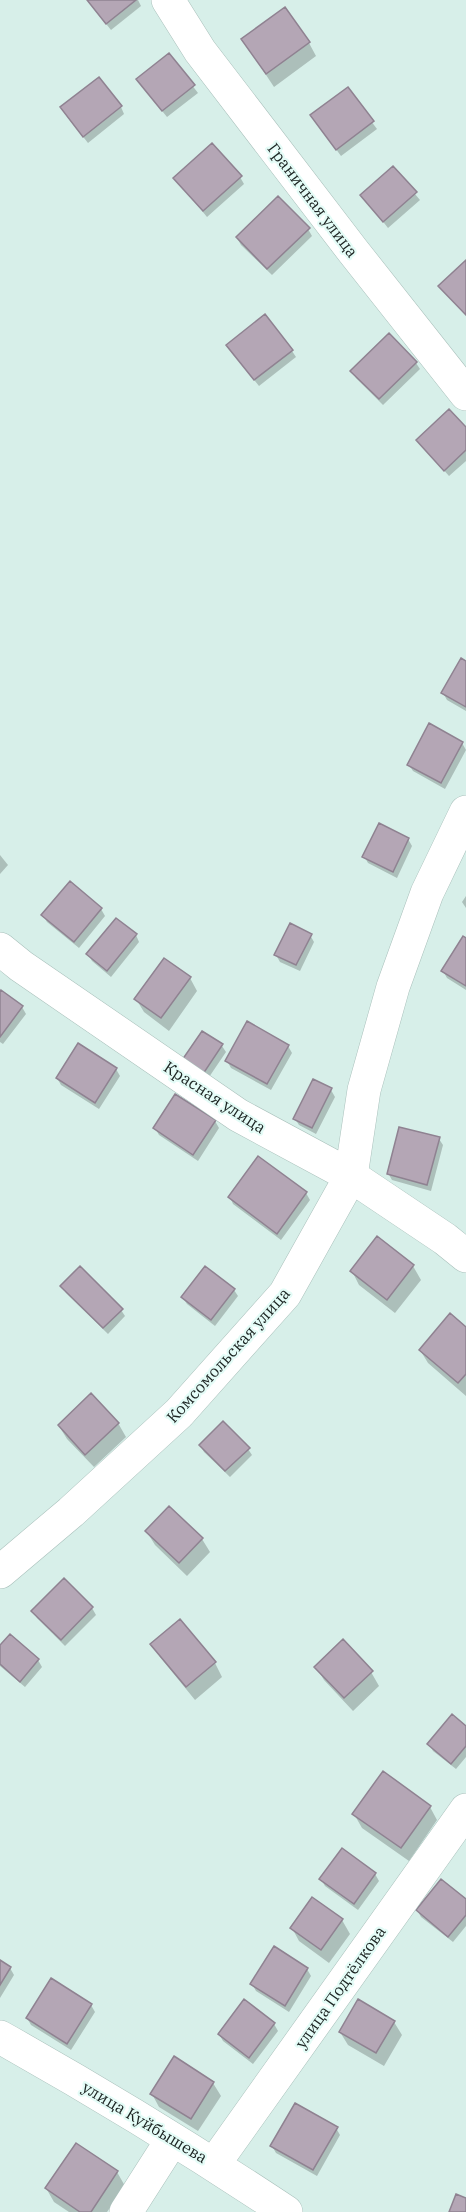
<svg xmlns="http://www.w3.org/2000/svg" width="466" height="2212" font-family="'IBM Plex Serif',serif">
<rect width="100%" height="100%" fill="#d7efe9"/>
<path fill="#0003" d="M 87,0 L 138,0 L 141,6 L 111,30 Z
M 243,40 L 309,43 L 316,56 L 274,87 Z
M 169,55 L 198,93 L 167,117 L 142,86 Z
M 347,89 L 377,129 L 341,156 L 316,122 Z
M 121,107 L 124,114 L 88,143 L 66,115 Z
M 393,168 L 420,200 L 388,228 L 362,195 Z
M 240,177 L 244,184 L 207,217 L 175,178 Z
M 308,229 L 312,236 L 272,275 L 241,245 L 237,238 Z
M 466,262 L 466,316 L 440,286 Z
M 292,351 L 296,357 L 259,386 L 232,352 Z
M 416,363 L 420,369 L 383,405 L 356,378 L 352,371 Z
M 466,429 L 466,461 L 449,476 L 418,441 Z
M 466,663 L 466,711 L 447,700 L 443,693 Z
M 462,743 L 466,750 L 445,789 L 413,771 L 409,765 Z
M 408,839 L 412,846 L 397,878 L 368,863 L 364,856 Z
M 0,855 L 8,865 L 0,874 Z
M 70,883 L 101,909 L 105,916 L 79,948 L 47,922 L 43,915 Z
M 466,896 L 466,908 L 462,902 Z
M 136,935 L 139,942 L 111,977 L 92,961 L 88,954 Z
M 310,935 L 314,942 L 300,971 L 280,962 L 276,955 Z
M 466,940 L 466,990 L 447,978 L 443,971 Z
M 190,978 L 197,991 L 169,1031 L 144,1012 L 136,999 Z
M 0,994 L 22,1007 L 26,1014 L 3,1044 L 0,1042 Z
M 222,1046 L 226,1052 L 205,1083 L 182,1064 Z
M 288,1046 L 292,1053 L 271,1090 L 231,1068 L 227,1061 Z
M 116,1069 L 120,1076 L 99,1109 L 61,1085 L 57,1078 Z
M 331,1090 L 335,1097 L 316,1134 L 299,1125 L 295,1119 Z
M 215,1121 L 219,1128 L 198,1161 L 159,1135 L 155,1128 Z
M 439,1139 L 443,1145 L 431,1191 L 392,1180 L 388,1173 Z
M 306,1193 L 310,1200 L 281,1240 L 233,1204 L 230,1197 Z
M 377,1239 L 413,1266 L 421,1280 L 395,1313 L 359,1285 L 352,1271 Z
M 62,1286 L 121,1310 L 125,1316 L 108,1334 L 66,1293 Z
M 234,1290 L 238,1296 L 215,1326 L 187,1304 L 183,1298 Z
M 466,1329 L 466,1396 L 428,1363 L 420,1350 Z
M 118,1423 L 126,1437 L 94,1467 L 67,1439 L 59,1426 Z
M 200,1445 L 248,1449 L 252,1455 L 230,1477 L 204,1452 Z
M 147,1532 L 202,1539 L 210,1552 L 187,1576 L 155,1545 Z
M 64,1580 L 92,1608 L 96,1615 L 65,1646 L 37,1618 L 33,1611 Z
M 179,1621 L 215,1663 L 222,1677 L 195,1700 L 160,1657 L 152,1644 Z
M 10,1636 L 38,1660 L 42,1667 L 25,1687 L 0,1666 L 0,1648 Z
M 316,1667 L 371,1672 L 379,1686 L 353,1711 L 324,1680 Z
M 466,1728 L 466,1757 L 456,1769 L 433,1751 L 429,1744 Z
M 430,1807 L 437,1820 L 409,1861 L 362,1828 L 354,1814 Z
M 375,1874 L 379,1881 L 358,1910 L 325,1886 L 321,1879 Z
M 312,1899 L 342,1920 L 350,1934 L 329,1963 L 299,1941 L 292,1928 Z
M 466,1901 L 466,1926 L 453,1942 L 421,1917 L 417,1910 Z
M 274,1948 L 307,1969 L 311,1976 L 289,2012 L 256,1991 L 252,1984 Z
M 0,1962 L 10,1968 L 14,1975 L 0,1998 Z
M 91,2005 L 95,2012 L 71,2050 L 31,2025 L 27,2018 Z
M 394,2022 L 402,2035 L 384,2066 L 348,2045 L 340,2032 Z
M 274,2024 L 278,2031 L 253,2064 L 223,2041 L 219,2034 Z
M 213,2083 L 221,2096 L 198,2131 L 159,2107 L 152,2094 Z
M 336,2128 L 340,2135 L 317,2176 L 276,2153 L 272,2146 Z
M 76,2145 L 117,2172 L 125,2186 L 107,2212 L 69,2212 L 54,2202 L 46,2188 Z"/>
<path fill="#b4a6b5" stroke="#8f8291" stroke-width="1.5" d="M 87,0 L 136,0 L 106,24 Z
M 285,7 L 310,42 L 266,74 L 241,39 Z
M 169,53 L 195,85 L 162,111 L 136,79 Z
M 99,77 L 122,106 L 83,137 L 60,107 Z
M 348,87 L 374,121 L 336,150 L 310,115 Z
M 212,143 L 242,176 L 203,211 L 173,178 Z
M 393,166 L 417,192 L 383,222 L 360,195 Z
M 278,196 L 310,228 L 267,269 L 236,237 Z
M 466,260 L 466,315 L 438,286 Z
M 265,314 L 293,350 L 254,380 L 226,345 Z
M 389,333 L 417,362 L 379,399 L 350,371 Z
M 449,409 L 466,427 L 466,450 L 444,471 L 416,440 Z
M 461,658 L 466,661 L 466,707 L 441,693 Z
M 429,723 L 463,742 L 441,783 L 407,765 Z
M 379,823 L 409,838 L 393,872 L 362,857 Z
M 70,881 L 102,908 L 74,942 L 41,915 Z
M 116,918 L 137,934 L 107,971 L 86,954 Z
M 290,923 L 312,934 L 296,965 L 274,955 Z
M 463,936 L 466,938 L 466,986 L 441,971 Z
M 164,958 L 191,977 L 161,1018 L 134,999 Z
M 1,990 L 23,1006 L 0,1037 L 0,992 Z
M 247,1021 L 289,1045 L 267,1084 L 225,1061 Z
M 202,1031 L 223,1044 L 201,1077 L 180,1063 Z
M 78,1043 L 117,1068 L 95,1103 L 56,1078 Z
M 313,1079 L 332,1088 L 312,1128 L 293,1119 Z
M 175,1094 L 216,1120 L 193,1155 L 153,1128 Z
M 399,1127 L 440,1137 L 427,1185 L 387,1174 Z
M 258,1156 L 307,1192 L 277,1234 L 228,1197 Z
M 377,1236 L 414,1265 L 387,1300 L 350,1271 Z
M 80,1266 L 123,1309 L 103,1328 L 60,1286 Z
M 205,1266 L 235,1289 L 211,1320 L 181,1297 Z
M 450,1313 L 466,1327 L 466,1374 L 458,1383 L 419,1350 Z
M 91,1393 L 119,1423 L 85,1455 L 58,1425 Z
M 223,1421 L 250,1448 L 225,1471 L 199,1445 Z
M 169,1506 L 203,1538 L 179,1563 L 145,1531 Z
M 64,1578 L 93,1607 L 61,1640 L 31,1611 Z
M 180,1619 L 216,1662 L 186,1687 L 150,1644 Z
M 10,1634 L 39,1659 L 20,1682 L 0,1664 L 0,1645 Z
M 343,1639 L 373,1671 L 344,1698 L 314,1667 Z
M 452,1714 L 466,1726 L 466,1746 L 451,1764 L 427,1744 Z
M 383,1771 L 431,1806 L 401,1848 L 352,1814 Z
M 342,1848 L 376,1873 L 354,1904 L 319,1879 Z
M 441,1879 L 466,1899 L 466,1915 L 448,1937 L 416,1910 Z
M 312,1897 L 343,1919 L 321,1950 L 290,1928 Z
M 274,1946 L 308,1968 L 285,2006 L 250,1984 Z
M 0,1960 L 11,1967 L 0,1985 Z
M 51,1978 L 92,2004 L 67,2044 L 26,2018 Z
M 244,1999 L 275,2023 L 249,2058 L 218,2034 Z
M 358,1999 L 395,2021 L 376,2053 L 339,2032 Z
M 174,2056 L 214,2082 L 191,2119 L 150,2094 Z
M 295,2103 L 338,2127 L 313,2170 L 270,2146 Z
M 76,2143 L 118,2171 L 91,2212 L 80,2212 L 45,2188 Z
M 456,2194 L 466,2198 L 466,2212 L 449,2212 Z"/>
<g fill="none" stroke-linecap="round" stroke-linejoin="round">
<g stroke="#a9c0bb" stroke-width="34">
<path id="minor" d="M 168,0 L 200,51 L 353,251 L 466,394
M 0,949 L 21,966 L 238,1115 L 351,1176 L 445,1239 L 466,1256
M 0,1572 L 71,1512 L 179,1413 L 285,1294 L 351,1176 L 364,1090 L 393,987 L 427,893 L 466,812
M 0,2037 C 98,2092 193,2150 286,2212
M 214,2164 L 466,1810
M 126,2212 L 172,2140"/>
</g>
<use href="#minor" stroke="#fff" stroke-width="33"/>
</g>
<g text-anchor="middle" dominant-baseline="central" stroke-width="4.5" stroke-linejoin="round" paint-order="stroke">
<g font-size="16" fill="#1b2321" stroke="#e4fcf7">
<text transform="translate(313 200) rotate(53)">Граничная улица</text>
<text transform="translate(215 1097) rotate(33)">Красная улица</text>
<text transform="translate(228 1355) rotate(-48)">Комсомольская улица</text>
<text transform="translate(340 1987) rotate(-55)">улица Подтёлкова</text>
<text transform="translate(145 2122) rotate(31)">улица Куйбышева</text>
</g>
</g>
</svg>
